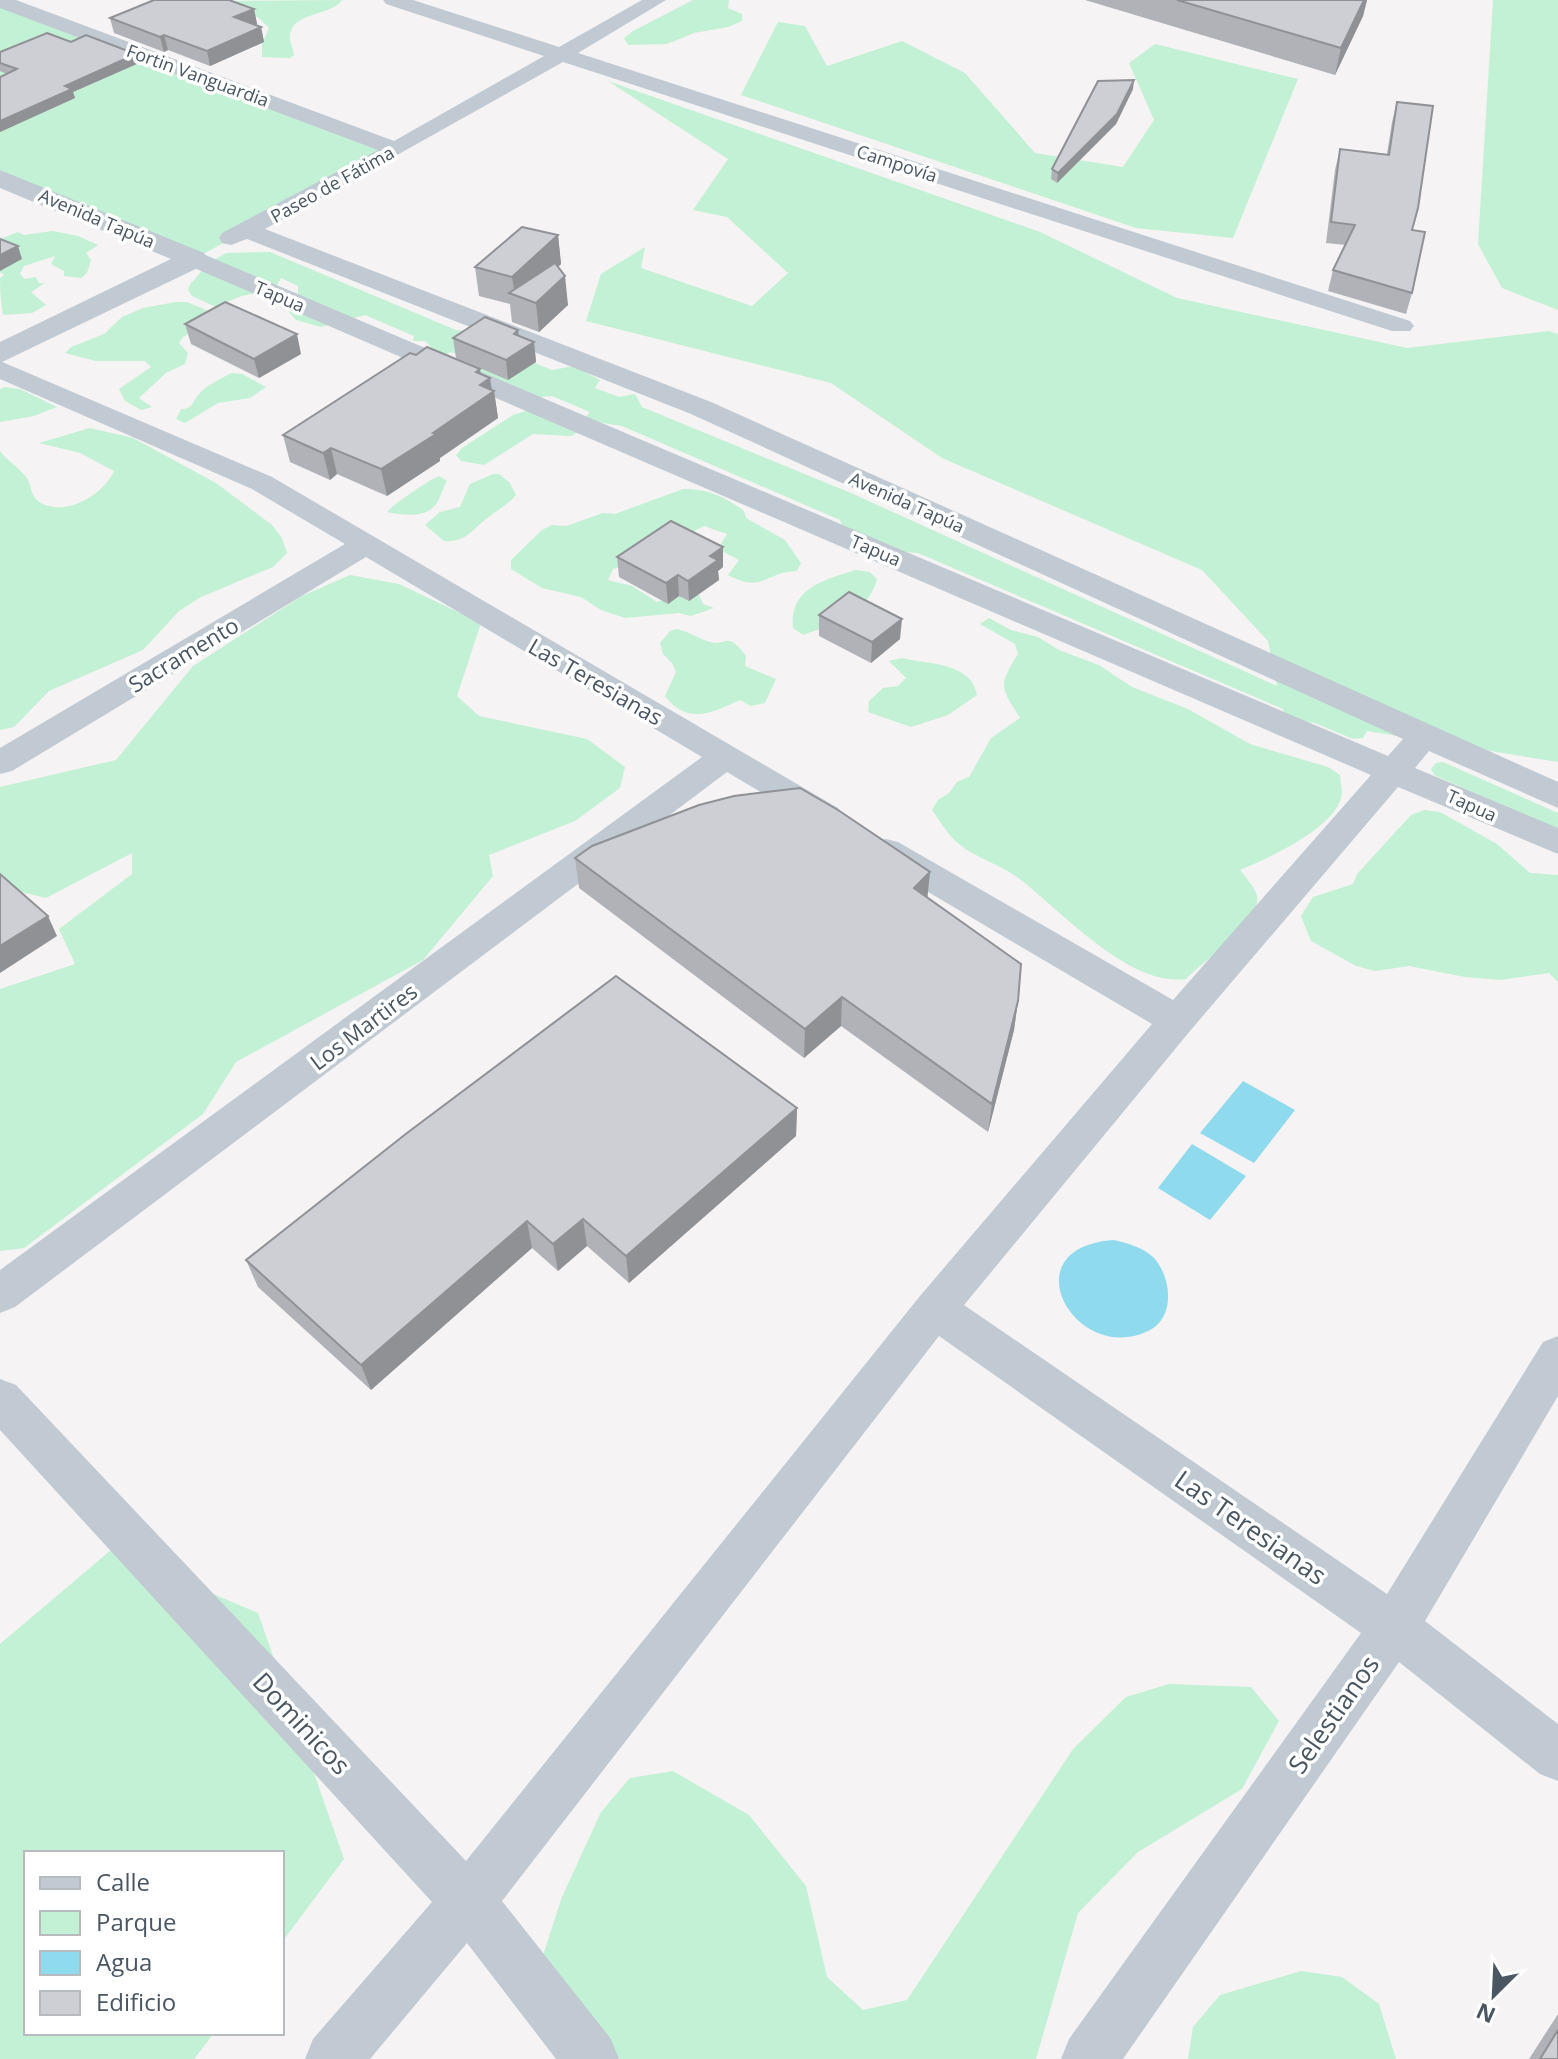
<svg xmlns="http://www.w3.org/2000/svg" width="1558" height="2059" font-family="'Open Sans',sans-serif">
<rect width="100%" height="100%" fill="#f5f3f3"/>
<path fill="#c3f1d5" d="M 0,0 L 19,0 L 3,1 L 396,149 L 194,259 L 0,181 Z
M 342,0 C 330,17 293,11 290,35 C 289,42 293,47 294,55 L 290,58 L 262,57 L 262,44 L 269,28 L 259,18 L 226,1 Z
M 693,0 L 729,0 L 728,8 L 742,14 L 742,21 L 728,27 L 694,33 L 667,44 L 628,45 L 624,38 L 633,31 Z
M 1493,0 L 1558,0 L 1558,310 L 1502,288 L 1478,244 Z
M 778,22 L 805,26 L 827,66 L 902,41 L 965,73 L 1035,153 L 1123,167 L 1154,120 L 1129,63 L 1155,44 L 1298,79 L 1233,238 L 1136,228 L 741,95 Z
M 608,81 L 1040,232 L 1177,298 L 1407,348 L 1549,331 L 1558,334 L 1558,762 L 1367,731 L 1363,738 L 1353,739 L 1315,723 L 1285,718 L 1283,709 L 918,553 L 852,548 L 840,520 L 622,426 L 603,423 L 590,425 L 571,436 L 533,434 L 484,465 L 461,461 L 456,455 L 462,448 L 513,415 L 545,405 L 583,420 L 590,412 L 552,396 L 529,398 L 456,362 L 463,357 L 451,352 L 441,357 L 425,341 L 413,341 L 414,336 L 365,315 L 321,327 L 296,320 L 287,310 L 298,298 L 298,286 L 281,278 C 269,304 263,289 242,296 C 233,299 225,303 216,307 L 192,296 L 188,290 C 190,280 201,277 202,267 L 226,253 L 270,252 L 456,330 L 473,332 L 476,339 L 552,370 L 574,366 L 600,380 L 595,388 L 619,397 L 635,394 L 642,407 L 851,493 L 1277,686 L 1268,641 L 1202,570 L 942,458 L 831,383 L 586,321 L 601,274 L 645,247 L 641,268 L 752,306 L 788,273 L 727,217 L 693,210 L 728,159 Z
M 53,231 L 78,236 L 98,245 L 86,253 L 91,260 L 87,273 L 81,278 L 64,276 L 64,271 L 51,264 L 55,256 L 24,266 L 20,274 L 25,279 L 36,277 L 39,283 L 45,283 L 31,292 L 46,305 L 32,313 L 3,315 C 1,303 0,291 0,278 L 4,275 L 0,272 L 0,239 L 18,232 L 24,235 Z
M 176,302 L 187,302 L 211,312 L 210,322 L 183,337 L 179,343 L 188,353 L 185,364 L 166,373 L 139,398 L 152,407 L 141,410 L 125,401 L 119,389 L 151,367 L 145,361 L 96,361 L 65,353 L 71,347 L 104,334 L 122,317 L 143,308 Z
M 231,373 L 242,374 L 266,387 L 250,398 L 218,403 L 185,423 L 176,419 L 181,409 C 194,409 192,401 200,393 C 207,385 221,379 231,373 Z
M 4,387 L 20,389 L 57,407 L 34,416 L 0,422 L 0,389 Z
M 90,428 L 133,438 L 216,483 L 272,525 L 282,538 L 287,553 L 273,567 L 201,597 L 179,611 L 143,650 L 49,691 L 14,727 L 0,730 L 0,451 C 7,461 19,467 26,477 C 33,486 29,496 41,503 C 67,517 104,494 114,471 L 80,453 L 39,443 Z
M 493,474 L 499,474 L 510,483 L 516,495 C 508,505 500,508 490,516 C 474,527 467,543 444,541 L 425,525 L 440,512 L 460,507 L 470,484 Z
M 439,476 L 447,481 C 442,489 441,498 436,504 C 426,519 401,515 387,512 C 395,503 426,482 439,476 Z
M 683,489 C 706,488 726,497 744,511 L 746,518 L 785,540 L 801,563 L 797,571 C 764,572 764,594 728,575 L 739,560 L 718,549 L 727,534 L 704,526 L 630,564 L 613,569 L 608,580 L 632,586 L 657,602 L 679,594 L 699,595 L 703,604 L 714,608 L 691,616 L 679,613 L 625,618 L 601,610 L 581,597 L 542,588 L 511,569 L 511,560 L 542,530 L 552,525 L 566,526 L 603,513 L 615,514 Z
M 856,570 L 870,572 L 877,579 C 867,615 835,623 803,635 L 793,628 C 789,588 824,580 856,570 Z
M 350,575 L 399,584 L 481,623 L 457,696 L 479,716 L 587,739 L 625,767 L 620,788 L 575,821 L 489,855 L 493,876 L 423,960 L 236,1062 L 203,1114 L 24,1248 L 0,1251 L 0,989 L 75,964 L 59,929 L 132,874 L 132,853 L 46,898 L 17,891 L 0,882 L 0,787 L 116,760 L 193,666 L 302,596 Z
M 989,618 L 1011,630 L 1038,637 L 1059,650 L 1099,665 L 1132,687 L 1188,709 L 1250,744 L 1328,767 L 1340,775 C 1340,780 1342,788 1342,793 C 1339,827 1268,858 1240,870 C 1245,877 1255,887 1257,896 C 1261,925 1203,960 1186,979 C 1128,987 1061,910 1017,877 C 999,864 976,858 959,844 C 948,835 940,821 932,810 L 938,800 L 949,793 L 957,782 L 969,777 L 991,738 L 1020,718 C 1000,686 998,686 1018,654 L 1015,644 L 980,624 Z
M 677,629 C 689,632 696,637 707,641 C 728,649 725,628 746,656 L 745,666 L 776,679 L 765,703 L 751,706 L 740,700 C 714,712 687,726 665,696 L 676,672 L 672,663 L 663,654 L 660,643 L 670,631 Z
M 902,658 C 930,665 971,662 977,695 L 948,715 L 911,727 L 868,712 L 869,701 L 883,688 L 898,686 L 906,678 L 889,661 Z
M 1443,762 L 1558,813 L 1558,830 L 1434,775 L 1431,769 L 1436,763 Z
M 1424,810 L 1440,812 L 1497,844 L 1530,873 L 1558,875 L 1558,982 L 1549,973 L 1500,980 L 1465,977 L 1409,966 L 1375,971 L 1356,966 L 1311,941 L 1301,916 L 1313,897 L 1353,884 L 1357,874 L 1411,815 Z
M 111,1550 L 258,1613 L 344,1859 L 282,1942 L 282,1853 L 26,1853 L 26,2033 L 214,2033 L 194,2059 L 0,2059 L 0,1644 Z
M 1169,1684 L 1251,1687 L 1279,1721 L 1242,1789 L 1138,1852 L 1078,1913 L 1036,2059 L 620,2059 L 557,2000 L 543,1955 L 562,1897 L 601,1812 L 630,1778 L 673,1771 L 749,1815 L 806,1886 L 827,1977 L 863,2010 L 907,2000 L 1073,1749 L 1126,1697 Z
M 1301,1971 L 1342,1977 L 1379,2004 L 1396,2059 L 1188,2059 L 1193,2027 L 1220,1995 Z"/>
<path fill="#90daee" d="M 1243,1081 L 1295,1110 L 1254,1163 L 1200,1133 Z
M 1192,1144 L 1246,1176 L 1210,1220 L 1158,1188 Z
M 1114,1240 C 1127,1243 1142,1247 1153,1257 C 1172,1277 1176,1318 1148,1331 C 1075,1366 1008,1247 1114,1240 Z"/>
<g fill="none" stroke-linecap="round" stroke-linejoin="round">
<path fill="#c1cad2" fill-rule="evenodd" d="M 0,0 L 16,0 L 394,141 L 544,56 L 386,4 L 383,0 L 413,0 L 559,47 L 642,0 L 666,0 L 578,53 L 1410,321 L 1414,326 L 1410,331 L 1392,331 L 563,62 L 265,229 L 711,402 L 1558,782 L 1558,808 L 1429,751 L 1415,768 L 1558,828 L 1558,854 L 1398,787 L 1190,1031 L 964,1305 L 1387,1594 L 1543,1342 L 1558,1336 L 1558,1396 L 1425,1621 L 1558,1724 L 1558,1781 L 1540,1774 L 1399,1662 L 1123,2059 L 1061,2059 L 1069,2039 L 1361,1633 L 939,1336 L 502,1901 L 611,2039 L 619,2059 L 556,2059 L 467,1943 L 370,2059 L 305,2059 L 313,2039 L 432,1902 L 0,1430 L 0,1379 L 16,1385 L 466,1861 L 920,1296 L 1152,1024 L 874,860 L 869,851 L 874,842 L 886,839 L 898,842 L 1173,1000 L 1371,775 L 185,264 L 182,259 L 185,254 L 203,254 L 1388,756 L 1403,739 L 691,414 L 247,239 L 231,245 L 222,243 L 219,238 L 222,233 L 378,150 L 0,8 Z
M 0,361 L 272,477 L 838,808 L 843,816 L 838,824 L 826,828 L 814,824 L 727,772 L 15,1307 L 0,1313 L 0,1270 L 702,757 L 366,557 L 12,771 L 0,774 L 0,748 L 345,544 L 252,489 L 0,379 Z"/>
<path fill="#c1cad2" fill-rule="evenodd" d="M 0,170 L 204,253 L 208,259 L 204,265 L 0,363 L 0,342 L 171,259 L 0,188 Z"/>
</g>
<path fill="#b0b2b7" d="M 1085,0 L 1367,0 L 1363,16 L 1335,75 Z
M 254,9 L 257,24 L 255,25 L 261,27 L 264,42 L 210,66 L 168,50 L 164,52 L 114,33 L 110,18 Z
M 71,42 L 136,54 L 139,63 L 73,92 L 75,98 L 0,132 L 0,77 L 7,74 L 0,71 L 0,52 Z
M 1133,89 L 1116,124 L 1057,183 L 1051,179 L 1052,169 Z
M 1397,102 L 1412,230 L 1412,293 L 1406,314 L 1328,291 L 1333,270 L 1346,245 L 1326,243 L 1335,170 L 1340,149 L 1387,154 L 1392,122 Z
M 558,235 L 561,264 L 558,267 L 568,305 L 539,332 L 512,322 L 510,304 L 479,296 L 475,267 Z
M 185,324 L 301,354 L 259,378 L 191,344 Z
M 519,336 L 534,342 L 536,362 L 508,380 L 456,358 L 453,338 Z
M 481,374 L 490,378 L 492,390 L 494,391 L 498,418 L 440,458 L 440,461 L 387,496 L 337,474 L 330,480 L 290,462 L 283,435 Z
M 723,547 L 723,567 L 718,571 L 719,580 L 689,601 L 679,596 L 668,604 L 619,577 L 617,557 Z
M 819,615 L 900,639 L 871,663 L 819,636 Z
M 575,858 L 930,872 L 927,897 L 1018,1001 L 1014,1030 L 988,1132 L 841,1026 L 804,1058 L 579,888 Z
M 797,1108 L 796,1136 L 629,1283 L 587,1246 L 558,1271 L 532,1248 L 371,1390 L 258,1287 L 246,1260 Z
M 1558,2014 L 1558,2059 L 1529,2059 Z"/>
<path fill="#909195" d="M 1364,0 L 1367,0 L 1363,16 L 1335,75 L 1341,48 Z
M 254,9 L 257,24 L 238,33 L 234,17 Z
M 261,27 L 264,42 L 210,66 L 207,51 Z
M 164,35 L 168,50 L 164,52 L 160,37 Z
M 136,54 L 139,63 L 73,92 L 75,98 L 0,132 L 0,121 L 65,86 Z
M 1134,80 L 1133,89 L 1116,124 L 1057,183 L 1058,173 Z
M 558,235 L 561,264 L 524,298 L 515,295 L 512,277 Z
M 18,246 L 22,259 L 0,271 L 0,255 Z
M 565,276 L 568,305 L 539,332 L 536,303 Z
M 518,330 L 521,350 L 534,342 L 536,362 L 508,380 L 506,360 L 514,334 Z
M 297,334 L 301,354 L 259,378 L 254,359 Z
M 480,369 L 482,383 L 490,378 L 492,392 L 494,391 L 498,418 L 440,458 L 440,461 L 387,496 L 381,469 L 476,372 Z
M 331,448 L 337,474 L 330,480 L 323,453 Z
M 723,547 L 723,567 L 718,571 L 719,580 L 689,601 L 688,581 L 710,556 Z
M 678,575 L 679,596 L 668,604 L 666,583 Z
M 902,619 L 900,639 L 871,663 L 872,642 Z
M 930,872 L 927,901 L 914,888 Z
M 48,916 L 57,936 L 0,973 L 0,946 Z
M 842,997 L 841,1026 L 804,1058 L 805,1029 Z
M 1018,1001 L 1014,1030 L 988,1132 L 992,1104 Z
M 797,1108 L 796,1136 L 629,1283 L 626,1256 Z
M 583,1219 L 587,1246 L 558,1271 L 553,1244 Z
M 527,1221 L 532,1248 L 371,1390 L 361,1365 Z"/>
<path fill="#cdcfd5" stroke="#909195" stroke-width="2" d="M 154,0 L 229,0 L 254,9 L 234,17 L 261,27 L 207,51 L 164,35 L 160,37 L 110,18 Z
M 1177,0 L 1364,0 L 1341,48 Z
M 47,33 L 71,42 L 86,35 L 136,54 L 65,86 L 72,89 L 0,121 L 0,77 L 17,69 L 0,63 L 0,52 Z
M 1134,80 L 1117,114 L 1058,173 L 1052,169 L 1098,81 Z
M 1397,102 L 1433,106 L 1418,208 L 1412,230 L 1425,232 L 1412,293 L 1333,270 L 1355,225 L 1331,222 L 1340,149 L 1389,155 Z
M 522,227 L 558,235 L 512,277 L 475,267 Z
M 0,239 L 18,246 L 0,255 Z
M 555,263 L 565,276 L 536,303 L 509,293 Z
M 225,302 L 297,334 L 254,359 L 185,324 Z
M 485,317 L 518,330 L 514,334 L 534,342 L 506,360 L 453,338 Z
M 427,347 L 480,369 L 476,372 L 490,378 L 480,385 L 494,391 L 433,433 L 436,434 L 381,469 L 331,448 L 323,453 L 283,435 L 410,353 L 416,355 Z
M 671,521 L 723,547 L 710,556 L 718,560 L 688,581 L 678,575 L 666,583 L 617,557 Z
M 849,592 L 902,619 L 872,642 L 819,615 Z
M 800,788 L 838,810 L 930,872 L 914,888 L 1021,964 L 1018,1001 L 992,1104 L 842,997 L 805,1029 L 575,858 L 592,846 L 699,805 L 734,796 Z
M 0,874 L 48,916 L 0,946 Z
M 616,976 L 797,1108 L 626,1256 L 583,1219 L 553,1244 L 527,1221 L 361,1365 L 246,1260 L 407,1133 Z
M 1558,2030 L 1558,2059 L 1540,2059 Z"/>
<g text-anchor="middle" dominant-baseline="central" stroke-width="7" stroke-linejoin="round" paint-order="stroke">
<g font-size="18" fill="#4a5661" stroke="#fff">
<text transform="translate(198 75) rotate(20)">Fortin Vanguardia</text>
<text transform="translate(897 163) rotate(18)">Campovía</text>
<text transform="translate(332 184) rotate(-29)">Paseo de Fátima</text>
<text transform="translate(97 218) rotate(23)">Avenida Tapúa</text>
<text transform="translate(280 296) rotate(23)">Tapua</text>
<text transform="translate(907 502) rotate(24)">Avenida Tapúa</text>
<text transform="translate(876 550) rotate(23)">Tapua</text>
<text transform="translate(1472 805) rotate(24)">Tapua</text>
</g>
<g font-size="22" fill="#4a5661" stroke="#fff">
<text transform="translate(183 654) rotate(-31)">Sacramento</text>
<text transform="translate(596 681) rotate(30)">Las Teresianas</text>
<text transform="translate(363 1026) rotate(-37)">Los Martires</text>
</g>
<g font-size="26" fill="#4a5661" stroke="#fff">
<text transform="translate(1251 1527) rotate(35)">Las Teresianas</text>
<text transform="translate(1333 1714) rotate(-55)">Selestianos</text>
<text transform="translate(302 1723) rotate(47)">Dominicos</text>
</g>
</g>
<rect x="24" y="1851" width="260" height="184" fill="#ffffff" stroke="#b7bbc0" stroke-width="2"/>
<rect x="40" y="1877" width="40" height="12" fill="#c1cad2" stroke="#b7bbc0" stroke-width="2"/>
<text x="96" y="1891" font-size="24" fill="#4a5661">Calle</text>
<rect x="40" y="1911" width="40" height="24" fill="#c3f1d5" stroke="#b7bbc0" stroke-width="2"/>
<text x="96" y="1931" font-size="24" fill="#4a5661">Parque</text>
<rect x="40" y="1951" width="40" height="24" fill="#90daee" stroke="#b7bbc0" stroke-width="2"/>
<text x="96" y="1971" font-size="24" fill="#4a5661">Agua</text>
<rect x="40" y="1991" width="40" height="24" fill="#cdcfd5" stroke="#b7bbc0" stroke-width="2"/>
<text x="96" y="2011" font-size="24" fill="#4a5661">Edificio</text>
<g transform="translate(1494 1995) rotate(204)" stroke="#ffffff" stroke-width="6" paint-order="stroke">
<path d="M0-6L14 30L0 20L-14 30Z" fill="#4a5661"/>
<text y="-12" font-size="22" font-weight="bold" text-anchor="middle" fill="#4a5661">N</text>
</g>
</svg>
